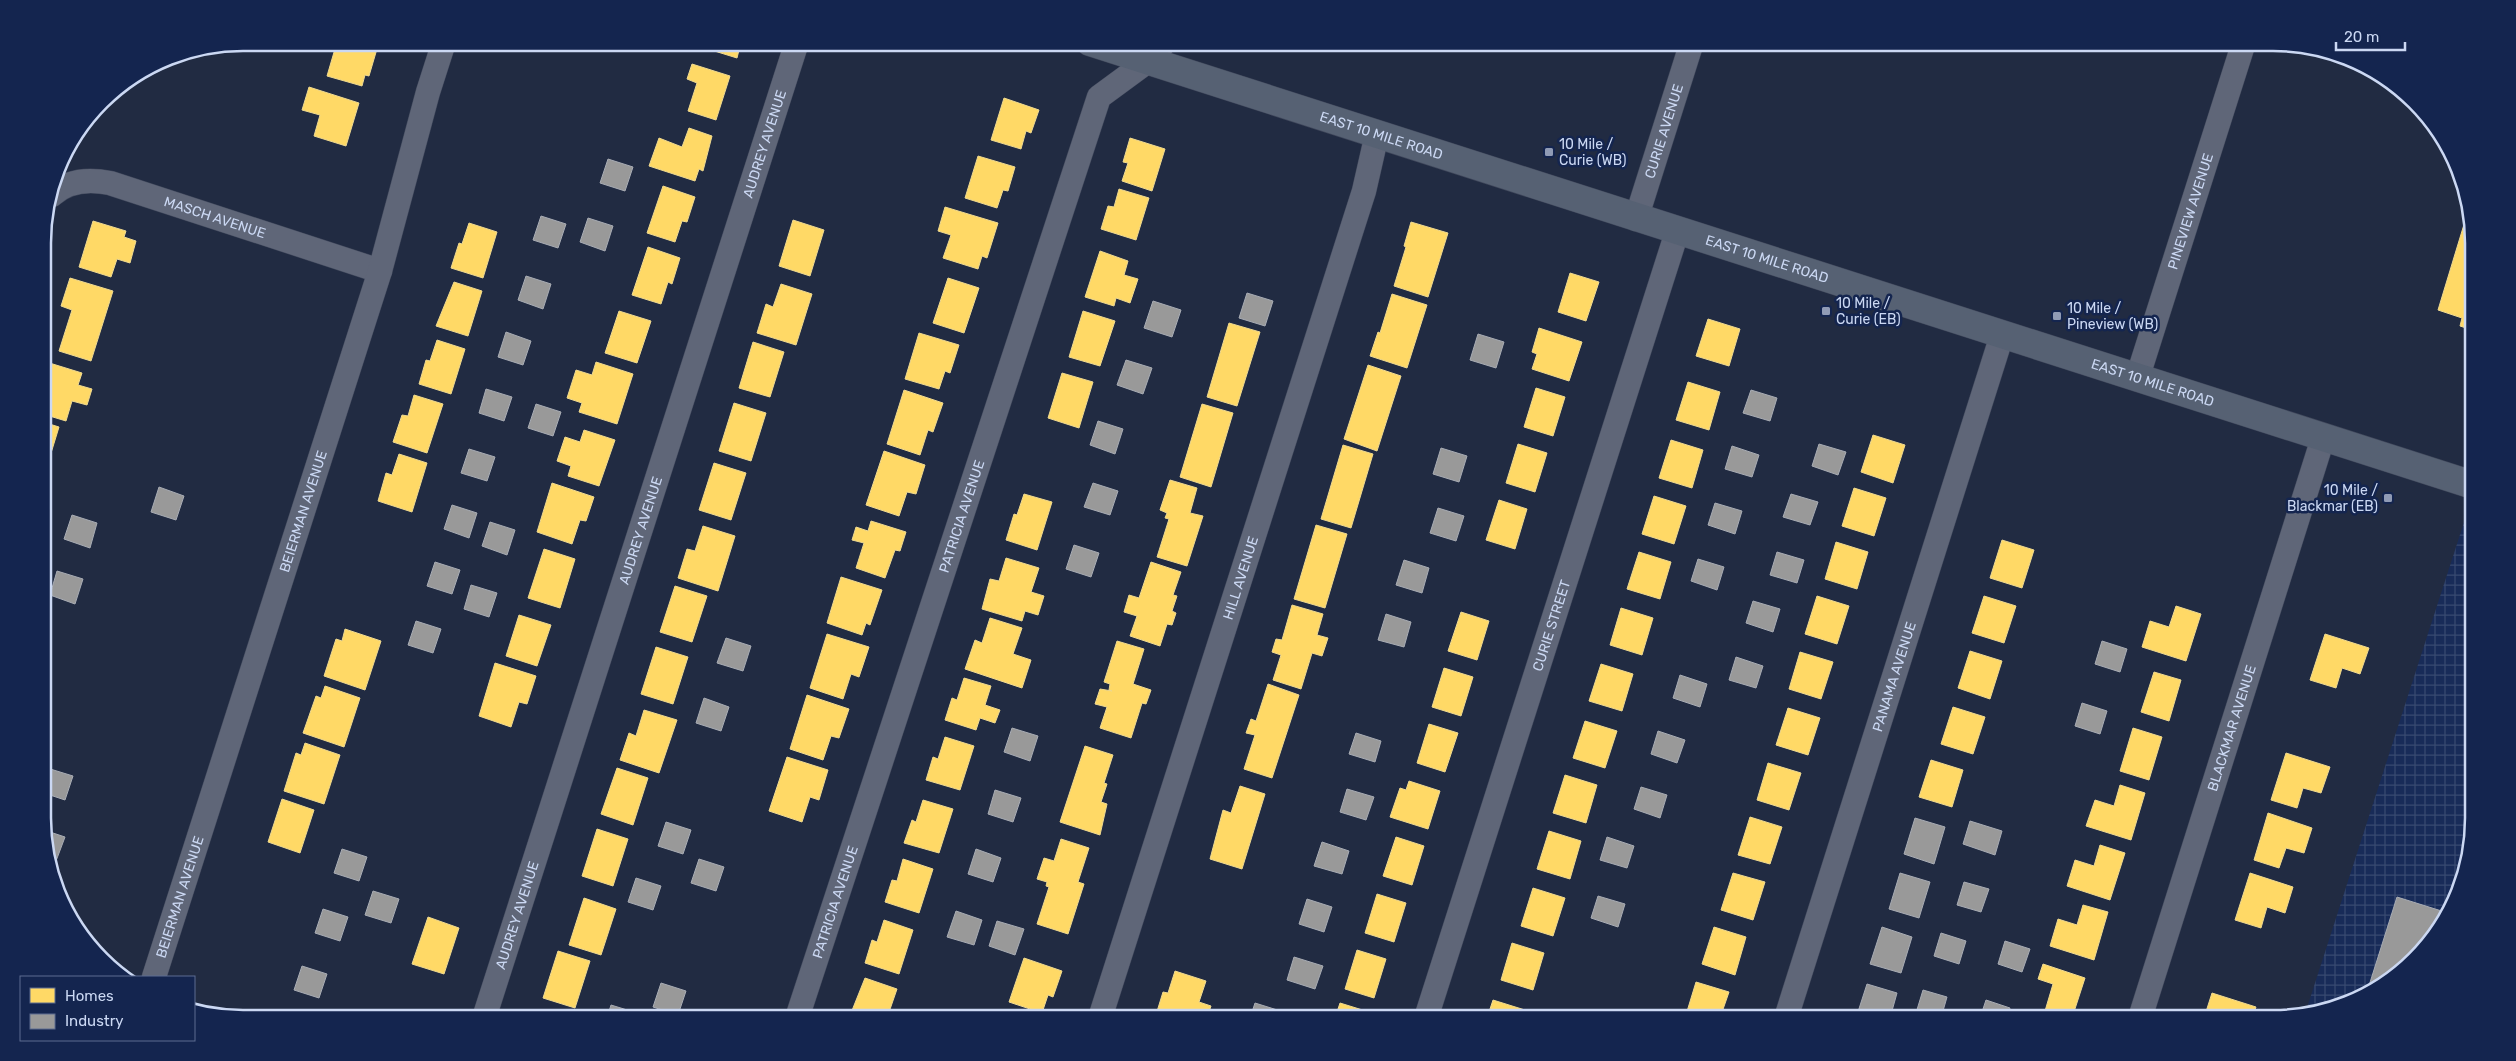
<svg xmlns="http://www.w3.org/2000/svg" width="2516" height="1061" font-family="Rubik,sans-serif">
<defs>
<pattern id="industrial-grid" width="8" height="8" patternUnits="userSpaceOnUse" patternTransform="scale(1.25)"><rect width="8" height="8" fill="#182b58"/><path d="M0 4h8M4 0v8" fill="none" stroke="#384970"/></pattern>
</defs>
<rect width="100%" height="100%" fill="#212b42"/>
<path fill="url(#industrial-grid)" d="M 2467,513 L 2473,515 L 2473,818 L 2458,894 L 2432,940 L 2395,977 L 2338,1008 L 2305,1014 Z"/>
<path fill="#ffd966" stroke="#efd990" d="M 337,42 L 379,42 L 369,76 L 365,75 L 362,86 L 327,76 Z
M 711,42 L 741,42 L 737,58 L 708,49 Z
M 692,64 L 730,76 L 716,120 L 688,111 L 697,83 L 687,79 Z
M 309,87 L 359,103 L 346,146 L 314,136 L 320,115 L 302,110 Z
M 1004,98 L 1039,110 L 1031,133 L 1026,131 L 1021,149 L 991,140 Z
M 689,128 L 712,136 L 703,171 L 699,169 L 695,181 L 649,166 L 659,138 L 682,147 Z
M 1130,138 L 1165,149 L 1152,191 L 1122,181 L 1128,163 L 1123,162 Z
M 978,156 L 1015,167 L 1008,191 L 1003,190 L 997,208 L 965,198 Z
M 663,186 L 695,197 L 687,222 L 682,221 L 675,242 L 647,233 Z
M 1119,189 L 1149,198 L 1136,240 L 1101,229 L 1108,206 L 1114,207 Z
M 945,207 L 998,223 L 987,258 L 982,256 L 978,269 L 943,258 L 951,235 L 938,231 Z
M 2469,208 L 2472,217 L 2472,330 L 2460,326 L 2462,318 L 2438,310 Z
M 793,220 L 824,230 L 810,276 L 779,266 Z
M 93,221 L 126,231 L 124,237 L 136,241 L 130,263 L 117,259 L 111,277 L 79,267 Z
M 1411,222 L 1448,233 L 1428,297 L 1394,286 L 1406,247 L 1404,246 Z
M 469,223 L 497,232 L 483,278 L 451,268 L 459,243 L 462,244 Z
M 648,247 L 680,258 L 672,284 L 668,282 L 661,304 L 632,295 Z
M 1100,251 L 1128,261 L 1124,275 L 1138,279 L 1130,303 L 1116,298 L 1114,306 L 1085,297 Z
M 1570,273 L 1599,282 L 1586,321 L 1558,312 Z
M 70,278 L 113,291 L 91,361 L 59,351 L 72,310 L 61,306 Z
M 948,278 L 979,288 L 964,333 L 933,323 Z
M 454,282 L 482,291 L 468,336 L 436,326 Z
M 781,284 L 812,294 L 796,345 L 757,333 L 766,304 L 773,307 Z
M 1392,294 L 1427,305 L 1407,368 L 1370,356 L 1378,332 L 1380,333 Z
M 619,311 L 651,321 L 637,363 L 605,353 Z
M 1083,311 L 1115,321 L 1100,366 L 1069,357 Z
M 1708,319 L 1740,329 L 1729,366 L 1696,356 Z
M 1229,323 L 1260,332 L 1237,406 L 1207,397 Z
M 1539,328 L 1582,342 L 1569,381 L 1532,369 L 1537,354 L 1532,352 Z
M 919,333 L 959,345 L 950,373 L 945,371 L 939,389 L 905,379 Z
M 437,340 L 465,349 L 451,394 L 419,384 L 426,360 L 430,361 Z
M 753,342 L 784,352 L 770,397 L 739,388 Z
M 43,361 L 82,373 L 78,385 L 92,389 L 87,405 L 72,401 L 66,421 L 43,414 Z
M 596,362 L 633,374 L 617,424 L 579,412 L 582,403 L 567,398 L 576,370 L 592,375 Z
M 1368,365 L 1401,376 L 1377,451 L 1344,439 Z
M 1062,373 L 1093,382 L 1079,428 L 1048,418 Z
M 1688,382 L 1720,392 L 1709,430 L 1676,420 Z
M 1536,388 L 1565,397 L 1553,436 L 1524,427 Z
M 904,390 L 943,403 L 933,432 L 928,430 L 920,455 L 887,444 Z
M 414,395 L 443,404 L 427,453 L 393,442 L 402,415 L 408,416 Z
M 734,403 L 766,413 L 751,461 L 719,451 Z
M 1202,404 L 1233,413 L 1211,487 L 1180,477 Z
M 43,422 L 59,427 L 44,476 L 43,476 Z
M 584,430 L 615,440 L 599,486 L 568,476 L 571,466 L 557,461 L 565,437 L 580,442 Z
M 1873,435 L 1905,445 L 1893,483 L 1861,472 Z
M 1671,440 L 1703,450 L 1692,488 L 1659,478 Z
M 1518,444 L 1547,453 L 1535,492 L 1506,483 Z
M 1343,445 L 1373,454 L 1351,528 L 1321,519 Z
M 884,451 L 925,465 L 916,494 L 907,492 L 899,516 L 866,505 Z
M 399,454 L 427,463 L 412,512 L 378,501 L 386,473 L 392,475 Z
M 714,463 L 746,473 L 731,520 L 699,510 Z
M 1170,480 L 1197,488 L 1190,513 L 1203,516 L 1187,566 L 1157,557 L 1169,519 L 1165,518 L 1167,513 L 1160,510 Z
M 552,483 L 594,497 L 586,521 L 580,520 L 572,544 L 537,532 Z
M 1854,488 L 1886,498 L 1874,536 L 1842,526 Z
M 1024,494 L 1052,502 L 1037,550 L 1006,540 L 1014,514 L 1017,515 Z
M 1654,496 L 1686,506 L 1674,544 L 1642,534 Z
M 1499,500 L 1527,509 L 1515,549 L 1486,540 Z
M 871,521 L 906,532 L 900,551 L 895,550 L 885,578 L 856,568 L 864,543 L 852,540 L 856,527 L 868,531 Z
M 1316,525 L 1347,534 L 1325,608 L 1294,599 Z
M 703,526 L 735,536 L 718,591 L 678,578 L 687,549 L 695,551 Z
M 2002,540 L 2034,550 L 2022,588 L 1990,578 Z
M 1836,542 L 1868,552 L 1857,589 L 1825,579 Z
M 544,549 L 575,559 L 560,608 L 528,598 Z
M 1639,552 L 1671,562 L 1660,599 L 1627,589 Z
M 1006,558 L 1039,568 L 1031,592 L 1044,596 L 1038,615 L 1025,611 L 1022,621 L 982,609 L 990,579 L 999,581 Z
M 1151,562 L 1181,572 L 1173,595 L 1177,596 L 1172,611 L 1176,613 L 1172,625 L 1167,624 L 1160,646 L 1130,636 L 1137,616 L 1124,612 L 1129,595 L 1139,598 Z
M 841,577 L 882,590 L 870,625 L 866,623 L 862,635 L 827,623 Z
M 675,586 L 707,596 L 692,642 L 660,632 Z
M 1817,596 L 1849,606 L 1837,644 L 1805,634 Z
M 1984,596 L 2016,606 L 2004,643 L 1972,633 Z
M 1292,605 L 1323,614 L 1317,635 L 1328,638 L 1322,656 L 1312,653 L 1301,689 L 1273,680 L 1281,655 L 1272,652 L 1276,639 L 1282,640 Z
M 2176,606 L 2201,614 L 2186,661 L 2142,647 L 2150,621 L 2169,627 Z
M 1621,608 L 1653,618 L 1642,655 L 1610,645 Z
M 1461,612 L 1489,621 L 1477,660 L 1448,651 Z
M 519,615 L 551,625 L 537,666 L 506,656 Z
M 990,618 L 1022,628 L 1013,654 L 1031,660 L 1022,688 L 965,669 L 975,640 L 982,643 Z
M 345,629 L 381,641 L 365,690 L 324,676 L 336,639 L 342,641 Z
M 827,634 L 869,647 L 859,677 L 851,674 L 843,699 L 810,688 Z
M 2325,634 L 2369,648 L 2360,674 L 2342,668 L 2336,688 L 2310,680 Z
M 1117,641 L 1144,649 L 1133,684 L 1151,690 L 1146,704 L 1142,703 L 1131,738 L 1100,728 L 1107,707 L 1095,704 L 1100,689 L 1112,691 L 1109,690 L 1110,684 L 1104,682 Z
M 656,647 L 688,657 L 673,704 L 641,694 Z
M 1970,651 L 2002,661 L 1990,699 L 1958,688 Z
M 1800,652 L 1833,662 L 1821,699 L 1789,689 Z
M 495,663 L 536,676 L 527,704 L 519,702 L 511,727 L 479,716 Z
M 1601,664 L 1633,674 L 1622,711 L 1589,701 Z
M 1444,668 L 1473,677 L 1461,716 L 1432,707 Z
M 2154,672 L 2181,680 L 2169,721 L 2141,712 Z
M 964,678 L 991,686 L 985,705 L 1000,710 L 995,723 L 980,718 L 976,730 L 945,720 L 952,698 L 957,700 Z
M 1268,684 L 1299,695 L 1272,778 L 1244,769 L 1255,735 L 1246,733 L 1251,719 L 1256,721 Z
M 325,686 L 360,698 L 344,747 L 303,733 L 316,696 L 321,698 Z
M 807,695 L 849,709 L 839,738 L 831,736 L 823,760 L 790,749 Z
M 1953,707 L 1985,717 L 1973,754 L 1941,744 Z
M 1788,708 L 1820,718 L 1808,755 L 1776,745 Z
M 644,710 L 677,720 L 659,773 L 620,760 L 629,733 L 636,736 Z
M 1585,721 L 1617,731 L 1605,768 L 1573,758 Z
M 1429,724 L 1458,733 L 1445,772 L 1417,763 Z
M 2133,728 L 2162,737 L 2149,780 L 2120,771 Z
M 945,737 L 974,746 L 960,790 L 926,780 L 933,757 L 938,759 Z
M 305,743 L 340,755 L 324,804 L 284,791 L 296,753 L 301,755 Z
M 1085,746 L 1113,755 L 1104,783 L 1107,784 L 1101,802 L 1107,804 L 1100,835 L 1060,822 Z
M 2286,753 L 2330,767 L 2321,793 L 2303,788 L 2297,808 L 2271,800 Z
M 787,757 L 828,770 L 819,800 L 810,797 L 802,822 L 769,811 Z
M 1931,760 L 1963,770 L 1952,807 L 1919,797 Z
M 1768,763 L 1801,773 L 1789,810 L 1757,800 Z
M 617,768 L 648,778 L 633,825 L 601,814 Z
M 1565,775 L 1597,785 L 1586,823 L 1553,813 Z
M 1409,781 L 1440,791 L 1428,829 L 1390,817 L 1400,788 L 1406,790 Z
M 2120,785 L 2145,793 L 2131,840 L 2086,826 L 2095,800 L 2114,806 Z
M 1240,786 L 1265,794 L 1242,869 L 1210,859 L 1223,810 L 1231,813 Z
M 282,799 L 314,810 L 300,853 L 268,842 Z
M 923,800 L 953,809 L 939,853 L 904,843 L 912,820 L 916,822 Z
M 2268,813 L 2312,828 L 2304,853 L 2286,848 L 2279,868 L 2254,860 Z
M 1750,817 L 1782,827 L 1770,864 L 1738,855 Z
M 597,829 L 628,839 L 613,886 L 582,876 Z
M 1549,831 L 1581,841 L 1570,879 L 1537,869 Z
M 1396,837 L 1424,846 L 1412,885 L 1383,876 Z
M 1061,839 L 1089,848 L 1078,882 L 1084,884 L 1068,934 L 1037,924 L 1049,887 L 1046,886 L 1047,882 L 1037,879 L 1044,858 L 1054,861 Z
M 2100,845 L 2125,853 L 2110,900 L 2067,886 L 2075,860 L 2094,866 Z
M 903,859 L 933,869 L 919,913 L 885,902 L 892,880 L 897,881 Z
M 1733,873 L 1765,882 L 1753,920 L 1721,910 Z
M 2250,873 L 2293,887 L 2285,913 L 2267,907 L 2261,928 L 2235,920 Z
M 1533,888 L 1565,898 L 1553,936 L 1521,926 Z
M 1377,894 L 1406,903 L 1394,942 L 1365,933 Z
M 584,898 L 616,909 L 601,955 L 569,945 Z
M 2083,905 L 2108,912 L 2094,960 L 2050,946 L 2058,919 L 2077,925 Z
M 428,917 L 459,928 L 444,974 L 412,964 Z
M 884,920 L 913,930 L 899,974 L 865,963 L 872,940 L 877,942 Z
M 1714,927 L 1746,937 L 1735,975 L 1702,964 Z
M 1512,943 L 1544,953 L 1533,990 L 1501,980 Z
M 1357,950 L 1386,959 L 1374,998 L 1345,989 Z
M 558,951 L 590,961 L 575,1008 L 543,998 Z
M 1024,958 L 1062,971 L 1053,997 L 1048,995 L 1042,1013 L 1009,1002 Z
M 2043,964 L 2085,978 L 2072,1018 L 2045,1011 L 2053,984 L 2038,979 Z
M 1175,971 L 1206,981 L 1199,1002 L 1211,1006 L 1207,1018 L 1155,1018 L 1163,992 L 1168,993 Z
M 865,978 L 897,989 L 887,1018 L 849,1018 Z
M 1696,982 L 1729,992 L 1720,1018 L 1685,1018 Z
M 2212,993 L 2256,1007 L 2252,1018 L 2204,1018 Z
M 1493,1000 L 1525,1010 L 1523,1018 L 1487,1018 Z
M 1340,1003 L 1369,1012 L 1367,1018 L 1335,1018 Z
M 539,1012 L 558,1018 L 537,1018 Z"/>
<path fill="#999" stroke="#a8acb4" d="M 608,159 L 633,167 L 625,191 L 600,183 Z
M 541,216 L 566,224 L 558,248 L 533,240 Z
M 588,218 L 613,226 L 605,251 L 580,242 Z
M 526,276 L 551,284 L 543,309 L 518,300 Z
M 1247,293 L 1273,301 L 1265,326 L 1239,318 Z
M 1153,301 L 1181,310 L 1172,337 L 1144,328 Z
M 506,332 L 531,341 L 523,365 L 498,357 Z
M 1478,334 L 1504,342 L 1496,368 L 1470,360 Z
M 1126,360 L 1152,368 L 1143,394 L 1117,385 Z
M 486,389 L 512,397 L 504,421 L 479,413 Z
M 1751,390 L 1777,398 L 1770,421 L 1743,413 Z
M 536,404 L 561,412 L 553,436 L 528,428 Z
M 1098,421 L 1123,429 L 1115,454 L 1090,445 Z
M 1819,444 L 1846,452 L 1838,475 L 1812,466 Z
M 1732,446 L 1759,455 L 1752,477 L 1725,469 Z
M 1441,448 L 1467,456 L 1459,482 L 1433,474 Z
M 469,449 L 495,457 L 487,481 L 461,473 Z
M 1093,483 L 1118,491 L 1110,515 L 1084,507 Z
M 159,487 L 184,496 L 176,520 L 151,512 Z
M 1791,494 L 1818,502 L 1810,525 L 1783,517 Z
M 1715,503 L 1742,511 L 1735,534 L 1708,525 Z
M 452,505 L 477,513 L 469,538 L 444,529 Z
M 1438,508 L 1464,516 L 1456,541 L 1430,533 Z
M 72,515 L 97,523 L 90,548 L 64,539 Z
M 490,522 L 515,530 L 507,555 L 482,546 Z
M 1074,545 L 1099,553 L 1091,577 L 1066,569 Z
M 1777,552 L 1804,560 L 1797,583 L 1770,575 Z
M 1698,559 L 1724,567 L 1717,590 L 1691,581 Z
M 1404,560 L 1429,568 L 1422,593 L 1396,585 Z
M 435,562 L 460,570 L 452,594 L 427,586 Z
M 57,571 L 83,579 L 75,604 L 50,595 Z
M 471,585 L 497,593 L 489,617 L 464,609 Z
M 1753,601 L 1780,609 L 1773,632 L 1746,623 Z
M 1386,614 L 1411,622 L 1404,647 L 1378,640 Z
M 416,621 L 441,629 L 433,653 L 408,645 Z
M 726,638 L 751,646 L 743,671 L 717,663 Z
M 2102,641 L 2127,649 L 2120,672 L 2095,664 Z
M 1736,657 L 1763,666 L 1756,688 L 1729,680 Z
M 1680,675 L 1707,684 L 1700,707 L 1673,698 Z
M 704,698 L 729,707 L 721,731 L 696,723 Z
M 2082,703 L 2107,711 L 2100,734 L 2075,726 Z
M 1012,728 L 1038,736 L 1030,761 L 1004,752 Z
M 1658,731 L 1685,740 L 1677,763 L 1651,754 Z
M 1356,733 L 1381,741 L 1375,762 L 1349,754 Z
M 47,768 L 73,776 L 65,800 L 44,793 L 44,778 Z
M 1641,787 L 1667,795 L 1660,818 L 1634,809 Z
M 1347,789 L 1374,797 L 1366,820 L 1340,812 Z
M 995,790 L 1021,798 L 1013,822 L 988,814 Z
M 1915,818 L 1945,827 L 1934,864 L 1904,854 Z
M 1970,821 L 2002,831 L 1995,855 L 1963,844 Z
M 666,822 L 691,830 L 683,854 L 658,846 Z
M 44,830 L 65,837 L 56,861 L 48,859 L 44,844 Z
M 1607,837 L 1634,846 L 1627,868 L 1600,860 Z
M 1322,842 L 1349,851 L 1342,874 L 1314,866 Z
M 342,849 L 367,857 L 359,881 L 334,873 Z
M 976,849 L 1001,858 L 993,882 L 968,874 Z
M 699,859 L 724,867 L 716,891 L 691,883 Z
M 1900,873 L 1930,882 L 1919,918 L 1889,909 Z
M 636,878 L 661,886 L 653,910 L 628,902 Z
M 1964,882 L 1989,889 L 1981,912 L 1957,905 Z
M 373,891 L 399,899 L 391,923 L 365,915 Z
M 1598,896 L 1625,904 L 1618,927 L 1591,918 Z
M 2397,897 L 2448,913 L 2432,940 L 2395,977 L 2367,992 Z
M 1307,899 L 1332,907 L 1324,932 L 1299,924 Z
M 323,909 L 348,917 L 340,941 L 315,933 Z
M 956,911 L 982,920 L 974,945 L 947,937 Z
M 997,921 L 1024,929 L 1015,955 L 989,946 Z
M 1882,927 L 1912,937 L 1901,973 L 1870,964 Z
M 1941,933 L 1966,941 L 1959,964 L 1934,956 Z
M 2005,941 L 2030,949 L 2022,972 L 1998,964 Z
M 1294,957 L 1323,966 L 1315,989 L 1287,980 Z
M 302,966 L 327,974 L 319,998 L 294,990 Z
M 661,983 L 686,991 L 678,1015 L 653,1007 Z
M 1867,984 L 1897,993 L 1890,1018 L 1856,1018 Z
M 1923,990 L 1947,997 L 1941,1018 L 1916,1013 Z
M 1986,1000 L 2010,1008 L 2007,1018 L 1980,1018 Z
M 1255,1003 L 1287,1013 L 1285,1018 L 1250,1018 Z
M 611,1005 L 637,1013 L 635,1018 L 607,1018 Z"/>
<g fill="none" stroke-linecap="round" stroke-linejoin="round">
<g stroke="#40485c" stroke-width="25">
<g id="minor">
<path id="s1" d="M 52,195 C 68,180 90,179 110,183 L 380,271"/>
<path id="s2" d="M 1636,219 L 1692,42"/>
<path id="s3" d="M 2137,379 L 2244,42"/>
<path id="s4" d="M 154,977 L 380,271 L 428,92 L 444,42"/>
<path id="s5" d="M 484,1018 L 797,42"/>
<path id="s6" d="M 797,1018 L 1099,97 L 1148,61 L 1165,42"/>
<path id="s7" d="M 1100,1018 L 1364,191 L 1377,134"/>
<path id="s8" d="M 1426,1018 L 1677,232"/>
<path id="s9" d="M 1786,1018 L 2002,335"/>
<path id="s10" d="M 2140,1018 L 2323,438"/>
</g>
</g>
<g stroke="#40485c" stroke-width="29">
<g id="secondary">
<path id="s11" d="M 1090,42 L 2473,485"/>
</g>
</g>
<use href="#minor" stroke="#5f6678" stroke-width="24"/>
<use href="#secondary" stroke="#566173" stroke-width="28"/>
</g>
<g fill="#909bb5" stroke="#14254f" stroke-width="2">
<rect x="1544" y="147" width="10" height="10" rx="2.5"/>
<rect x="1821" y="306" width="10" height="10" rx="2.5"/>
<rect x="2052" y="311" width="10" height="10" rx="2.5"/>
<rect x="2383" y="493" width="10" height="10" rx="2.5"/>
</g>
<g text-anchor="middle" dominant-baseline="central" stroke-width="5" stroke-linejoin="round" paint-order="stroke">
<g font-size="14" fill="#cbd8f3" stroke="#14254f">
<text stroke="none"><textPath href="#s2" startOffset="92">CURIE AVENUE</textPath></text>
<text stroke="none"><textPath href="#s11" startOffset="306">EAST 10 MILE ROAD</textPath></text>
<text stroke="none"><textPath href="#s5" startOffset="918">AUDREY AVENUE</textPath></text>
<text stroke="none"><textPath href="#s3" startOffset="176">PINEVIEW AVENUE</textPath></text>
<text stroke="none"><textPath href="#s1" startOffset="172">MASCH AVENUE</textPath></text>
<text stroke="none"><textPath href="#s11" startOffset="711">EAST 10 MILE ROAD</textPath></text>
<text stroke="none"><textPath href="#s11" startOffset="1116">EAST 10 MILE ROAD</textPath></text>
<text stroke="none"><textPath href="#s4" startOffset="489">BEIERMAN AVENUE</textPath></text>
<text stroke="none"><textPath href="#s6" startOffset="528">PATRICIA AVENUE</textPath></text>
<text stroke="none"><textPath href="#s5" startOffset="512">AUDREY AVENUE</textPath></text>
<text stroke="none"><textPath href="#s7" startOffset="462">HILL AVENUE</textPath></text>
<text stroke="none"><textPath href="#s8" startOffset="412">CURIE STREET</textPath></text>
<text stroke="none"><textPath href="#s9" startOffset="358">PANAMA AVENUE</textPath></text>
<text stroke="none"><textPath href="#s10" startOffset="304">BLACKMAR AVENUE</textPath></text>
<text stroke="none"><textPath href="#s4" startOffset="84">BEIERMAN AVENUE</textPath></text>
<text stroke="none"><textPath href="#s6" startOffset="122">PATRICIA AVENUE</textPath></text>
<text stroke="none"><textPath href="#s5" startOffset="108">AUDREY AVENUE</textPath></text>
</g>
<g font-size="14" fill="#cbd8f3" stroke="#14254f" text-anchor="start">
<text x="1559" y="144">10 Mile /<tspan x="1559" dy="16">Curie (WB)</tspan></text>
<text x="1836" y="303">10 Mile /<tspan x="1836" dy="16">Curie (EB)</tspan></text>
<text x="2067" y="308">10 Mile /<tspan x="2067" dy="16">Pineview (WB)</tspan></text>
<text x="2378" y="490" text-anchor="end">10 Mile /<tspan x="2378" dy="16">Blackmar (EB)</tspan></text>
</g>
</g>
<path d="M0 0H2516V1061H0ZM243 51H2273A192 192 0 0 1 2465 243V818A192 192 0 0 1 2273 1010H243A192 192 0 0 1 51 818V243A192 192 0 0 1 243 51Z" fill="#14254f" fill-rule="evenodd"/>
<path fill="none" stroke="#cbd8f3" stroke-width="2.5" d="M243 51H2273A192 192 0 0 1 2465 243V818A192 192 0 0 1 2273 1010H243A192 192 0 0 1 51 818V243A192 192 0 0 1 243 51Z"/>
<rect x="20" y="976" width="175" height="65" fill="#14254f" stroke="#5d6d91"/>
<rect x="30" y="988" width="25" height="15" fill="#ffd966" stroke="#5d6d91"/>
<text x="65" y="1001" font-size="15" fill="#cbd8f3">Homes</text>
<rect x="30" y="1014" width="25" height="15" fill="#999999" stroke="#5d6d91"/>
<text x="65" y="1026" font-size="15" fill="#cbd8f3">Industry</text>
<path d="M2336 42v8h69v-8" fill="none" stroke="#cbd8f3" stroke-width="2.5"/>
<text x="2344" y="42" font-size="15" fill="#cbd8f3" stroke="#14254f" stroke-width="4" paint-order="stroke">20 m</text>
</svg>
